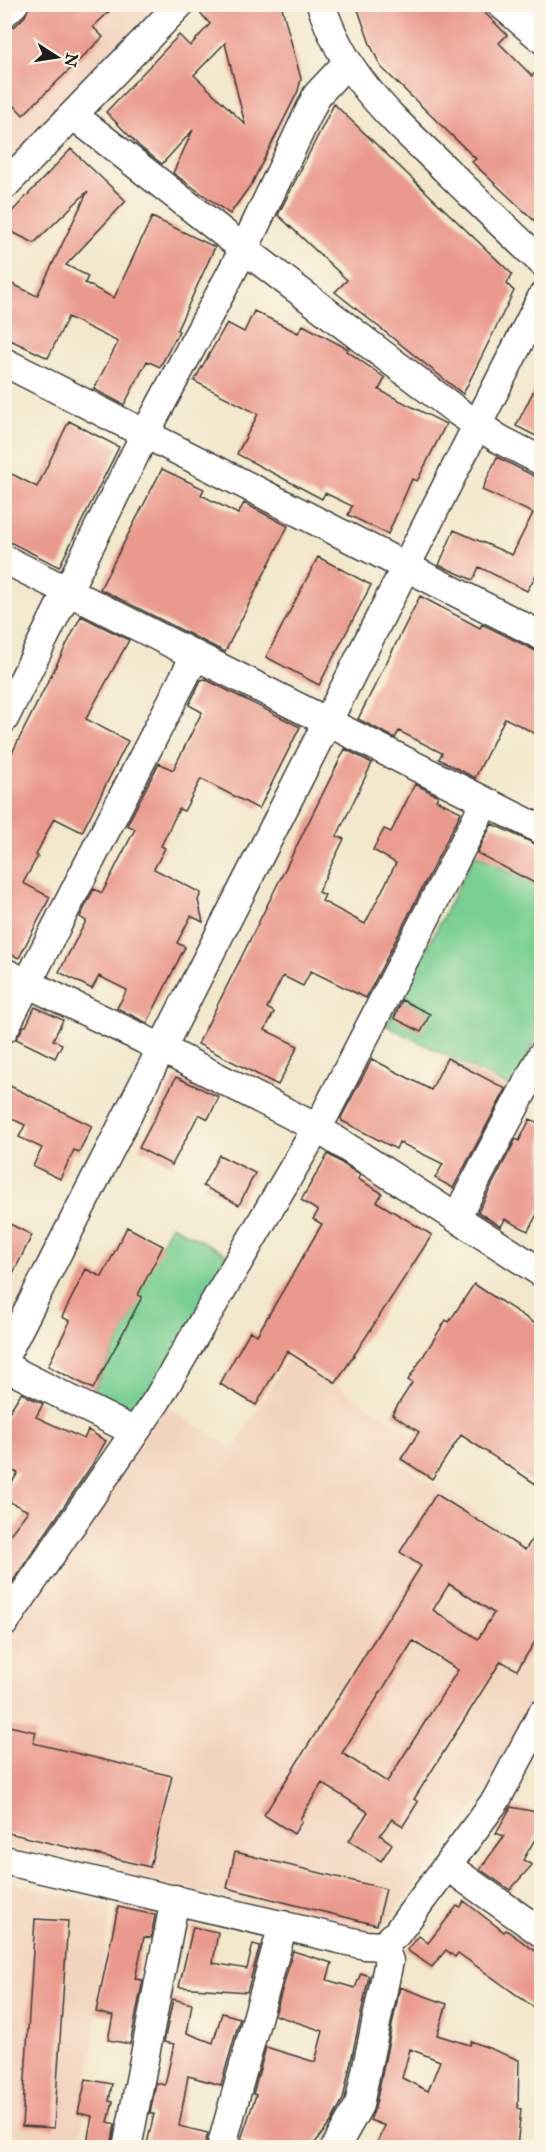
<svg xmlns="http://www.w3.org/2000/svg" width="546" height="2152" font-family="'IM FELL Great Primer',serif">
<rect width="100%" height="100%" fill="#fcf5e5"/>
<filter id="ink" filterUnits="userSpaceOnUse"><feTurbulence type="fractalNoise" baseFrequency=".0167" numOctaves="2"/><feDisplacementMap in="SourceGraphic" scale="12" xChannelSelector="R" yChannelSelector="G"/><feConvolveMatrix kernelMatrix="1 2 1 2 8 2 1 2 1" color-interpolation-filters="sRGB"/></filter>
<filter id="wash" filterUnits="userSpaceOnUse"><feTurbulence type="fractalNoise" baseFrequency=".008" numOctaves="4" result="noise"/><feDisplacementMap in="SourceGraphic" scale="24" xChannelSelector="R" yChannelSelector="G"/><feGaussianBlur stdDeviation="1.35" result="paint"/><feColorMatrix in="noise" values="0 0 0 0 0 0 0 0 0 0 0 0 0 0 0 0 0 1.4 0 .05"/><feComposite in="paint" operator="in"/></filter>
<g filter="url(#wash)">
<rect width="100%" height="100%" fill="#f2e7cb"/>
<path fill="#f2d4be" d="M 5,5 L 160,5 L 5,166 Z
M 523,5 L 541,5 L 541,20 Z
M 289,1355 L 413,1434 L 398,1462 L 541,1553 L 541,1684 L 486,1792 L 392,1916 L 383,1926 L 367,1931 L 5,1846 L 4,1643 L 165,1406 L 234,1449 Z
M 4,1881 L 111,1906 L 79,2147 L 5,2147 Z"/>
<path fill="#79cf93" stroke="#4a7658" stroke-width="1.5" d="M 475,854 L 541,889 L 541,1029 L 512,1088 L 387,1026 Z
M 171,1225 L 232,1257 L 141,1410 L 130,1413 L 92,1393 L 142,1295 L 136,1292 Z"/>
<g id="blocks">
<path fill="#ea9a8d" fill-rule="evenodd" d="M 30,4 L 117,4 L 93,27 L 103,37 L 23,115 L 15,106 L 4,116 L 4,29 L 15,26 L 25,16 Z
M 196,4 L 281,4 L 301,79 L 298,91 L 252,183 L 230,214 L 173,173 L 193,130 L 162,164 L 139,146 L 106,112 L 179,35 L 190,46 L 210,24 L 196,8 ZM 225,43 L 245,124 L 194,75 Z
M 356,4 L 476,4 L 507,35 L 499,43 L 532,76 L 542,66 L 542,228 L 472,162 L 476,159 L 381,67 L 370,44 Z
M 334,104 L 512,274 L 507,284 L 514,291 L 463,394 L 335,292 L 347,280 L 278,215 Z
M 71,149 L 126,201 L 66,265 L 88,276 L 85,283 L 114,298 L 152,217 L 215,247 L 177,330 L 179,331 L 160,367 L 147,361 L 124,405 L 94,389 L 118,342 L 68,317 L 48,358 L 4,337 L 4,280 L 37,296 L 88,191 L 34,243 L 4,228 L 4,220 Z
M 254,311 L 298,333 L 303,325 L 348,349 L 347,351 L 385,378 L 379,390 L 446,424 L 417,481 L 412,479 L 388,534 L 348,515 L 352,506 L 325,493 L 322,499 L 237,454 L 258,414 L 194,381 L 227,323 L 244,332 Z
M 542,374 L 542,439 L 516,426 Z
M 69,421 L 119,447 L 59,567 L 4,539 L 4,470 L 37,487 Z
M 497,457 L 534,476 L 542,477 L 542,564 L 527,591 L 479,567 L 473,580 L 439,565 L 454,530 L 512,555 L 533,513 L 482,490 Z
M 162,469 L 204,489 L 201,495 L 238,514 L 244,503 L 288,526 L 225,652 L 100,589 Z
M 318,557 L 371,585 L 319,685 L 266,657 Z
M 420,596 L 480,628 L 482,624 L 542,654 L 542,737 L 505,718 L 475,778 L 439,759 L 442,753 L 399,731 L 395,738 L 358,719 Z
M 81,616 L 129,640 L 86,719 L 128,741 L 82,832 L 54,818 L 36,855 L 38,856 L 23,883 L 50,897 L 19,958 L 4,951 L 4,769 Z
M 205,679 L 300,727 L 259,809 L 201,779 L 184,811 L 179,809 L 161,846 L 165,848 L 154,869 L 201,893 L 198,900 L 203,922 L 191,916 L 177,943 L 185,947 L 147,1023 L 117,1008 L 127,990 L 99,976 L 92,989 L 59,972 L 86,921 L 80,917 L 94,889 L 102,893 L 135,829 L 127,825 L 159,763 L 173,770 L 202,712 L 189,705 L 201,680 Z
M 345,749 L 372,763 L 337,836 L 344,839 L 318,892 L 325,895 L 322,901 L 365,924 L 396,863 L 373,850 L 384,829 L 391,832 L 415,784 L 438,796 L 436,800 L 461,812 L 366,998 L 311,971 L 303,986 L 283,976 L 267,1008 L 274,1012 L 265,1030 L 298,1046 L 278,1085 L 198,1044 Z
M 492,824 L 542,847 L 542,887 L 477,853 Z
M 402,1000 L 430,1014 L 421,1032 L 394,1018 Z
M 35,1007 L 63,1020 L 53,1040 L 62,1044 L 55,1058 L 16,1039 L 24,1026 L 26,1026 Z
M 447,1058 L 506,1089 L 453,1188 L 435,1178 L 443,1164 L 399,1142 L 396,1149 L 342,1121 L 341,1118 L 372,1059 L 431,1090 Z
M 176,1077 L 219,1097 L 208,1119 L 199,1114 L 172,1165 L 139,1148 Z
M 4,1083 L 92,1126 L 79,1152 L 74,1150 L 60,1179 L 33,1166 L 42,1148 L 19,1137 L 25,1125 L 4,1115 Z
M 530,1119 L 542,1125 L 542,1205 L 528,1231 L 505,1219 L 501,1227 L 478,1212 L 516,1139 L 519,1141 Z
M 328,1154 L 360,1175 L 358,1179 L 382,1193 L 377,1202 L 432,1235 L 336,1383 L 287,1351 L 256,1405 L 220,1384 L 250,1331 L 257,1335 L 322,1224 L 313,1219 L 318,1211 L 301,1200 Z
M 219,1155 L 255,1173 L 239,1205 L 203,1186 Z
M 4,1221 L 32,1235 L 4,1292 Z
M 127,1227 L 163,1246 L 138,1295 L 142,1297 L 93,1389 L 48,1366 L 70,1321 L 62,1317 L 86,1269 L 102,1277 Z
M 474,1284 L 542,1328 L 542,1488 L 461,1435 L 432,1479 L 401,1459 L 419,1432 L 392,1414 L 412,1383 L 408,1380 L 446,1320 L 449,1322 Z
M 21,1393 L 43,1404 L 36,1417 L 84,1439 L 88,1430 L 106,1441 L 92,1465 L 13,1581 L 4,1575 L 4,1542 L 28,1511 L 4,1499 L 4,1494 L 18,1473 L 4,1467 L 4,1420 Z
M 436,1494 L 525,1550 L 542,1525 L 542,1631 L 517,1670 L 501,1661 L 414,1799 L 418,1802 L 403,1826 L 392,1819 L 380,1835 L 392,1844 L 381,1861 L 349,1841 L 368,1812 L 322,1783 L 300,1819 L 302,1821 L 294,1834 L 264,1815 L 421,1566 L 400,1552 ZM 449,1584 L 494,1613 L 478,1639 L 433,1610 ZM 413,1641 L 458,1670 L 387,1782 L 342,1753 Z
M 4,1725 L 36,1732 L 33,1743 L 172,1776 L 150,1867 L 4,1832 Z
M 511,1807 L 542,1813 L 542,1827 L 523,1860 L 532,1865 L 510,1890 L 480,1869 L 504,1836 L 496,1833 Z
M 235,1852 L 386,1889 L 377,1925 L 227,1888 Z
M 464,1901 L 504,1932 L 506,1930 L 542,1956 L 542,2013 L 458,1953 L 455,1957 L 446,1950 L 432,1967 L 407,1950 L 419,1936 L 428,1943 L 457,1906 L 461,1907 Z
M 118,1907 L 155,1915 L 151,1938 L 144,1937 L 135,1979 L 143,1980 L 130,2044 L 108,2040 L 113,2016 L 96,2012 Z
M 35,1919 L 68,1921 L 54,2128 L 22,2126 Z
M 193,1927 L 218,1932 L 213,1963 L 247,1969 L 253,1944 L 260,1946 L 247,1992 L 179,1987 Z
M 293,1951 L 332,1963 L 327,1980 L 355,1988 L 361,1973 L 369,1976 L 343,2099 L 331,2122 L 311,2148 L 271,2148 L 241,2139 L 256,2095 L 253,2094 L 266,2047 L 315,2062 L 323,2031 L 275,2015 Z
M 400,1987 L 447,2004 L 437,2035 L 470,2045 L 471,2041 L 519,2060 L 518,2108 L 521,2109 L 517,2148 L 374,2148 L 385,2126 L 370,2120 L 375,2108 ZM 410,2049 L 440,2061 L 428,2091 L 402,2078 Z
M 173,1999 L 192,2004 L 187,2033 L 213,2043 L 222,2013 L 240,2018 L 221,2085 L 188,2076 L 179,2126 L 208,2133 L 204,2148 L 146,2148 L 154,2114 L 150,2114 L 156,2083 L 165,2085 L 174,2044 L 164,2042 Z
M 86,2079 L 112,2084 L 109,2101 L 113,2102 L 108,2122 L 115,2124 L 111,2148 L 86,2148 L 92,2116 L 78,2113 Z"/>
</g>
</g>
<g filter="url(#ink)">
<use href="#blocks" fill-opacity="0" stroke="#3c3a36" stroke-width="1.5"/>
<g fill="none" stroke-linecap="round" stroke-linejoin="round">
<g stroke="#3c3a36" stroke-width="31">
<path id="minor" d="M 321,4 C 344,78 393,118 446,170 C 478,201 509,232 542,262
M 501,4 L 542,39
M 4,13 L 14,4
M 73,115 L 244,249 L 457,411 L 499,439 L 542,461
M 4,186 L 180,4
M 4,362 L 542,636
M 4,559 L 542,830
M 4,719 L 145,434 L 244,249 L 317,95 L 347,63
M 4,972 L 143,1039 L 317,1128 L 542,1273
M 4,1029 L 195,656
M 456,1218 L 542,1055
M 4,1358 C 183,1004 365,652 542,297
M 4,1366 L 135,1432
M 4,1623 L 157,1400 L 325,1114 L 485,802
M 4,1860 L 365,1945 L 383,1946 L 397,1933 L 496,1800 L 542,1714
M 447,1866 L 542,1933
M 127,2148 L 175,1899
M 221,2148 L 283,1925
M 335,2148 L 359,2105 L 389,1961 L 383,1946"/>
</g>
<use href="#minor" stroke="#fff" stroke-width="28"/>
</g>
</g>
<rect width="546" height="2152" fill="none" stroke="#fcf5e5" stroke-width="24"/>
<g transform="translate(57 57) rotate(102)" stroke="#fcf5e5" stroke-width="4.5" paint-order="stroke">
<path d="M0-4.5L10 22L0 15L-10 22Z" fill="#1c1c1c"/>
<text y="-9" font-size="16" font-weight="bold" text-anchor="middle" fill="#1c1c1c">N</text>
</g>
</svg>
